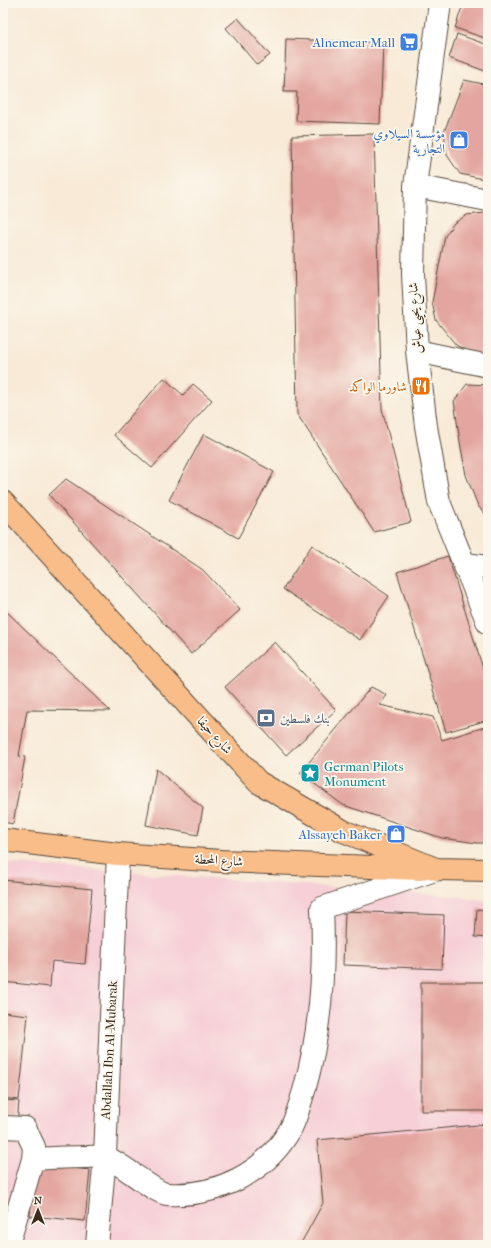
<svg xmlns="http://www.w3.org/2000/svg" width="491" height="1248" font-family="'IM FELL French Canon',Amiri,serif">
<rect width="100%" height="100%" fill="#fbf7ec"/>
<filter id="ink" filterUnits="userSpaceOnUse"><feTurbulence type="fractalNoise" baseFrequency=".025" numOctaves="2"/><feDisplacementMap in="SourceGraphic" scale="8" xChannelSelector="R" yChannelSelector="G"/><feConvolveMatrix kernelMatrix="1 2 1 2 8 2 1 2 1" color-interpolation-filters="sRGB"/></filter>
<filter id="wash" filterUnits="userSpaceOnUse"><feTurbulence type="fractalNoise" baseFrequency=".012" numOctaves="4" result="noise"/><feDisplacementMap in="SourceGraphic" scale="16" xChannelSelector="R" yChannelSelector="G"/><feGaussianBlur stdDeviation="0.9" result="paint"/><feColorMatrix in="noise" values="0 0 0 0 0 0 0 0 0 0 0 0 0 0 0 0 0 1.4 0 .05"/><feComposite in="paint" operator="in"/></filter>
<g filter="url(#wash)">
<rect width="100%" height="100%" fill="#f8ead7"/>
<path fill="#f6cfd7" d="M 3,863 L 464,897 L 488,901 L 488,1245 L 3,1245 Z"/>
<g id="blocks">
<path fill="#e3a59f" d="M 466,3 L 488,3 L 488,39 L 455,28 L 461,10 Z
M 238,18 L 270,55 L 257,65 L 226,28 Z
M 457,34 L 488,45 L 488,72 L 449,58 Z
M 286,39 L 383,43 L 380,124 L 296,121 L 297,92 L 284,92 Z
M 464,80 L 488,85 L 488,180 L 460,174 L 447,155 L 444,132 Z
M 374,134 L 382,409 L 411,522 L 374,532 L 297,414 L 292,136 Z
M 484,213 L 488,214 L 488,357 L 472,354 L 456,345 L 436,320 L 432,302 L 445,236 L 454,223 L 467,215 Z
M 164,378 L 183,395 L 193,384 L 212,400 L 152,468 L 114,435 Z
M 467,384 L 488,385 L 488,517 L 478,506 L 466,475 L 460,442 L 454,401 Z
M 204,434 L 274,472 L 238,538 L 169,500 Z
M 66,479 L 203,570 L 240,610 L 191,654 L 49,495 Z
M 312,545 L 389,596 L 360,640 L 283,589 Z
M 448,556 L 488,685 L 488,720 L 446,732 L 397,572 Z
M 3,608 L 110,711 L 27,710 L 19,756 L 25,757 L 13,824 L 3,822 Z
M 275,642 L 336,710 L 286,755 L 225,687 Z
M 371,687 L 387,695 L 380,705 L 433,717 L 442,740 L 488,726 L 488,843 L 477,843 L 442,838 L 343,805 L 300,773 Z
M 156,769 L 203,808 L 198,835 L 146,825 Z
M 3,880 L 92,889 L 85,964 L 52,961 L 50,987 L 3,982 Z
M 477,909 L 488,910 L 488,938 L 475,937 Z
M 345,911 L 444,915 L 442,969 L 343,965 Z
M 421,982 L 488,982 L 488,1111 L 421,1111 Z
M 3,1012 L 28,1015 L 19,1100 L 3,1098 Z
M 3,1100 L 19,1101 L 17,1126 L 3,1124 Z
M 488,1124 L 488,1245 L 300,1245 L 323,1203 L 317,1140 Z
M 34,1164 L 90,1170 L 85,1221 L 30,1216 Z"/>
</g>
</g>
<g filter="url(#ink)">
<use href="#blocks" fill-opacity="0" stroke="#57473a" stroke-width="1"/>
<g fill="none" stroke-linecap="round" stroke-linejoin="round">
<g stroke="#57473a" stroke-width="24">
<path id="minor" d="M 440,3 L 415,186 L 413,274 L 417,351 L 426,426 L 439,502 L 488,623
M 415,186 L 488,200
M 417,351 L 488,366
M 465,564 L 488,567
M 3,1127 L 25,1128 L 34,1147 L 33,1159 C 51,1158 69,1157 87,1157 C 92,1157 100,1155 105,1157 C 121,1162 154,1193 167,1194 C 217,1197 267,1172 291,1128 C 297,1116 300,1103 304,1091 C 321,1031 325,970 322,908 L 435,870
M 8,1245 L 33,1159
M 97,1245 L 105,1156 L 118,854"/>
</g>
<g stroke="#57473a" stroke-width="24">
<path id="major" d="M 3,502 L 258,782 L 343,831 L 436,869 L 488,870
M 3,840 L 118,854 L 221,861 L 421,869"/>
</g>
<use href="#minor" stroke="#fff" stroke-width="22"/>
<use href="#major" stroke="#f8bd89" stroke-width="22"/>
</g>
</g>
<defs>
<g id="supermarket-square" transform="scale(1)"><rect x="-9" y="-9" width="18" height="18" rx="4" fill="#3f7fe0" stroke="#fbf7ec"/><path d="M-6-5.5h2.5l.6 2H6L4.5 2H-2.5L-4.4-4H-6ZM-1.5 3.2a1.3 1.3 0 1 0 .1 0ZM3 3.2a1.3 1.3 0 1 0 .1 0Z" fill="#fff"/></g>
<g id="shop-square" transform="scale(1)"><rect x="-9" y="-9" width="18" height="18" rx="4" fill="#3f7fe0" stroke="#fbf7ec"/><path d="M-5-2.5h2.3a2.7 3.5 0 0 1 5.4 0H5L5.5 6h-11ZM-1.5-2.5h3a1.5 2.3 0 0 0-3 0Z" fill="#fff"/></g>
<g id="restaurant-square" transform="scale(1)"><rect x="-9" y="-9" width="18" height="18" rx="4" fill="#e8710a" stroke="#fbf7ec"/><path d="M-5-6h1v4h1v-4h1v4h1v-4h1v5L-1.5 .5V6h-2V.5L-5-1ZM5-6V6H3V1.5H1.5Q1.5-4 5-6Z" fill="#fff"/></g>
<g id="bank-square" transform="scale(1)"><rect x="-9" y="-9" width="18" height="18" rx="4" fill="#5c6f8a" stroke="#fbf7ec"/><path d="M-6-4H6V4H-6ZM0-2.3a2.3 2.3 0 1 0 0 4.6a2.3 2.3 0 1 0 0-4.6Z" fill="#fff"/></g>
<g id="sight-square" transform="scale(1)"><rect x="-9" y="-9" width="18" height="18" rx="4" fill="#0f9aa8" stroke="#fbf7ec"/><path d="M0-6L1.8-2.2L6-1.7L2.9 1.2L3.7 5.4L0 3.3L-3.7 5.4L-2.9 1.2L-6-1.7L-1.8-2.2Z" fill="#fff"/></g>
</defs>
<g fill-rule="evenodd">
<use href="#supermarket-square" x="409" y="42"/>
<use href="#shop-square" x="459" y="140"/>
<use href="#restaurant-square" x="421" y="386"/>
<use href="#bank-square" x="266" y="718"/>
<use href="#sight-square" x="310" y="773"/>
<use href="#shop-square" x="396" y="834"/>
</g>
<g text-anchor="middle" dominant-baseline="central" stroke-width="3.5" stroke-linejoin="round" paint-order="stroke">
<g font-size="13" fill="#366cbe" stroke="#fbf7ec" text-anchor="end">
<text x="395" y="42">Alnemear Mall</text>
<text x="445" y="133">مؤسسة السيلاوي<tspan x="445" dy="15">التجارية</tspan></text>
<text x="382" y="834">Alssayeh Baker</text>
</g>
<g font-size="13" fill="#3b2a1e" stroke="#fbf7ec">
<text transform="translate(415 318) rotate(-94)">شارع يحيى عياش</text>
<text transform="translate(215 735) rotate(48)">شارع حيفا</text>
<text transform="translate(219 860) rotate(3)">شارع المحطة</text>
<text transform="translate(109 1050) rotate(-87)">Abdallah Ibn Al-Mubarak</text>
</g>
<g font-size="13" fill="#c56008" stroke="#fbf7ec" text-anchor="end">
<text x="407" y="386">شاورما الواكد</text>
</g>
<g font-size="13" fill="#4e5e75" stroke="#fbf7ec" text-anchor="start">
<text x="280" y="718">بنك فلسطين</text>
</g>
<g font-size="13" fill="#0d838f" stroke="#fbf7ec" text-anchor="start">
<text x="324" y="766">German Pilots<tspan x="324" dy="15">Monument</tspan></text>
</g>
</g>
<rect width="491" height="1248" fill="none" stroke="#fbf7ec" stroke-width="16"/>
<g transform="translate(38 1210)" stroke="#fbf7ec" stroke-width="3" paint-order="stroke">
<path d="M0-3L7 15L0 10L-7 15Z" fill="#3b2a1e"/>
<text y="-6" font-size="11" font-weight="bold" text-anchor="middle" fill="#3b2a1e">N</text>
</g>
</svg>
